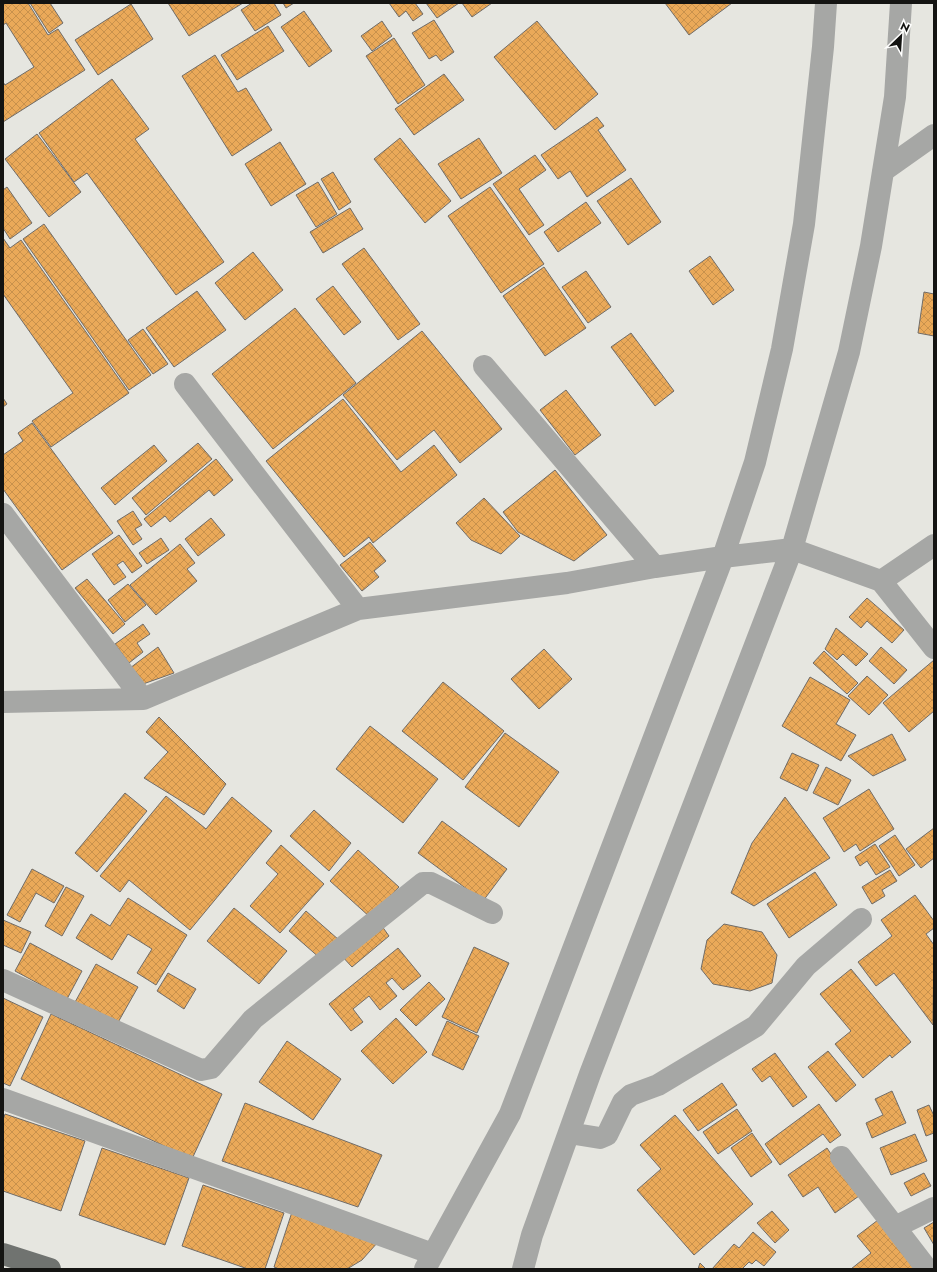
<svg xmlns="http://www.w3.org/2000/svg" width="937" height="1272" font-family="Jost,sans-serif">
<defs>
<pattern id="building-cross-hatch" width="8" height="8" patternUnits="userSpaceOnUse"><rect width="8" height="8" fill="#eaa959"/><path d="M0 0l8 8M0 8l8-8" fill="none" stroke="#c8914c"/></pattern>
</defs>
<rect width="100%" height="100%" fill="#e6e6e0"/>
<path fill="url(#building-cross-hatch)" stroke="#706c68" d="M 3,3 L 28,3 L 48,35 L 58,29 L 85,70 L 3,122 L 3,82 L 5,85 L 34,67 L 6,23 L 3,25 Z
M 30,3 L 50,3 L 63,23 L 49,33 Z
M 168,3 L 243,3 L 189,36 Z
M 252,3 L 274,3 L 281,15 L 255,31 L 241,10 Z
M 283,3 L 294,3 L 286,8 Z
M 389,3 L 415,3 L 423,14 L 413,21 L 406,11 L 399,17 Z
M 426,3 L 459,3 L 437,18 Z
M 462,3 L 492,3 L 472,17 Z
M 665,3 L 732,3 L 689,35 Z
M 131,4 L 153,39 L 98,75 L 75,40 Z
M 304,11 L 332,51 L 309,67 L 281,27 Z
M 434,20 L 454,52 L 441,61 L 436,55 L 429,59 L 412,33 Z
M 382,21 L 392,36 L 372,51 L 361,36 Z
M 537,21 L 598,94 L 555,130 L 494,57 Z
M 268,26 L 284,51 L 237,80 L 221,55 Z
M 394,38 L 425,85 L 398,104 L 366,56 Z
M 215,55 L 238,92 L 246,88 L 272,130 L 232,156 L 182,76 Z
M 444,74 L 464,100 L 414,135 L 395,109 Z
M 112,79 L 149,129 L 135,139 L 224,262 L 176,295 L 87,173 L 74,182 L 39,133 Z
M 597,117 L 604,126 L 598,130 L 626,170 L 587,197 L 570,171 L 558,179 L 541,155 Z
M 37,134 L 81,192 L 49,217 L 5,159 Z
M 400,138 L 451,201 L 425,223 L 374,159 Z
M 479,138 L 502,173 L 461,199 L 438,164 Z
M 280,142 L 306,184 L 271,206 L 245,164 Z
M 535,155 L 546,170 L 519,189 L 544,225 L 529,235 L 493,184 Z
M 333,172 L 351,202 L 339,210 L 321,179 Z
M 631,178 L 661,222 L 628,245 L 597,201 Z
M 318,182 L 337,214 L 316,227 L 296,195 Z
M 7,187 L 32,223 L 10,239 L 3,228 L 3,190 Z
M 490,187 L 544,264 L 501,293 L 448,216 Z
M 586,202 L 601,223 L 558,252 L 544,232 Z
M 350,208 L 363,229 L 323,253 L 310,232 Z
M 44,224 L 151,375 L 129,390 L 23,239 Z
M 3,238 L 10,248 L 21,240 L 129,393 L 51,447 L 32,421 L 73,393 L 3,294 Z
M 364,248 L 420,324 L 398,340 L 342,264 Z
M 253,252 L 283,290 L 245,320 L 215,283 Z
M 710,256 L 734,290 L 713,305 L 689,271 Z
M 544,267 L 586,328 L 545,356 L 503,296 Z
M 586,271 L 611,307 L 588,323 L 562,287 Z
M 333,286 L 361,322 L 344,335 L 316,299 Z
M 197,291 L 226,330 L 174,367 L 146,328 Z
M 924,292 L 934,294 L 934,336 L 918,333 Z
M 295,308 L 356,383 L 273,449 L 212,374 Z
M 143,329 L 168,364 L 153,374 L 128,340 Z
M 422,331 L 502,429 L 460,463 L 434,430 L 397,460 L 343,395 Z
M 631,333 L 674,391 L 655,406 L 611,347 Z
M 566,390 L 601,435 L 575,455 L 540,410 Z
M 3,398 L 7,404 L 3,407 Z
M 343,399 L 401,472 L 434,445 L 457,475 L 373,543 L 369,537 L 344,557 L 266,461 Z
M 32,423 L 113,533 L 62,570 L 3,489 L 3,455 L 23,441 L 18,433 Z
M 198,443 L 212,459 L 146,515 L 132,498 Z
M 154,445 L 167,461 L 115,505 L 101,488 Z
M 216,459 L 233,480 L 214,496 L 209,490 L 170,522 L 165,516 L 151,527 L 144,519 Z
M 555,470 L 607,535 L 574,561 L 518,532 L 503,512 Z
M 484,498 L 520,536 L 501,554 L 471,540 L 456,523 Z
M 133,511 L 142,525 L 135,529 L 142,539 L 133,545 L 117,521 Z
M 211,518 L 225,535 L 198,556 L 185,539 Z
M 119,535 L 142,566 L 132,573 L 123,561 L 117,565 L 126,577 L 114,585 L 92,554 Z
M 161,538 L 169,550 L 147,564 L 139,553 Z
M 370,542 L 386,561 L 374,571 L 379,577 L 362,591 L 340,565 Z
M 180,544 L 195,563 L 187,569 L 197,581 L 156,615 L 130,585 Z
M 87,579 L 125,624 L 113,634 L 75,588 Z
M 128,584 L 146,605 L 125,622 L 108,600 Z
M 867,598 L 904,630 L 892,643 L 867,621 L 861,628 L 849,617 Z
M 143,624 L 150,634 L 137,643 L 143,652 L 129,663 L 115,644 Z
M 836,628 L 868,654 L 856,666 L 843,654 L 837,660 L 825,649 Z
M 158,647 L 174,673 L 143,684 L 130,668 Z
M 881,647 L 907,670 L 894,684 L 869,661 Z
M 544,649 L 572,679 L 539,709 L 511,679 Z
M 824,651 L 858,683 L 847,694 L 813,663 Z
M 934,660 L 934,711 L 909,732 L 883,703 Z
M 867,676 L 888,695 L 869,715 L 848,696 Z
M 810,677 L 850,700 L 836,724 L 856,735 L 841,761 L 782,726 Z
M 443,682 L 504,731 L 463,780 L 402,731 Z
M 159,717 L 226,784 L 204,815 L 144,778 L 168,752 L 146,732 Z
M 370,726 L 438,779 L 403,823 L 336,769 Z
M 505,733 L 559,772 L 519,827 L 465,787 Z
M 892,734 L 906,760 L 873,776 L 848,756 Z
M 792,753 L 819,765 L 807,791 L 780,778 Z
M 826,767 L 851,780 L 838,805 L 813,793 Z
M 869,789 L 894,829 L 860,851 L 856,844 L 844,852 L 823,818 Z
M 125,793 L 147,811 L 97,872 L 75,853 Z
M 166,796 L 206,829 L 232,797 L 272,831 L 190,930 L 129,880 L 120,892 L 100,876 Z
M 785,797 L 830,858 L 754,906 L 731,893 L 752,843 Z
M 314,810 L 351,843 L 329,871 L 290,836 Z
M 442,821 L 507,869 L 483,901 L 418,853 Z
M 934,828 L 934,858 L 921,868 L 906,849 Z
M 895,835 L 915,865 L 899,876 L 879,846 Z
M 875,844 L 890,867 L 876,875 L 867,861 L 860,866 L 855,857 Z
M 281,845 L 324,884 L 280,933 L 250,906 L 278,874 L 266,863 Z
M 358,850 L 399,887 L 371,918 L 330,881 Z
M 32,869 L 64,886 L 54,903 L 36,893 L 20,922 L 7,915 Z
M 890,870 L 897,881 L 882,890 L 885,896 L 872,904 L 862,887 Z
M 815,872 L 837,905 L 789,938 L 767,904 Z
M 66,887 L 84,896 L 62,936 L 45,926 Z
M 915,895 L 934,921 L 934,928 L 926,934 L 934,945 L 933,1025 L 894,973 L 876,986 L 858,962 L 892,936 L 881,920 Z
M 128,898 L 187,935 L 156,985 L 137,973 L 152,949 L 128,934 L 112,960 L 76,938 L 91,914 L 110,926 Z
M 234,908 L 287,951 L 259,984 L 207,941 Z
M 306,911 L 339,940 L 321,959 L 289,931 Z
M 3,920 L 31,932 L 21,953 L 3,945 Z
M 379,922 L 389,936 L 352,967 L 340,954 Z
M 724,924 L 762,932 L 777,955 L 772,983 L 750,991 L 713,984 L 701,969 L 707,940 Z
M 30,943 L 82,971 L 67,999 L 15,971 Z
M 474,947 L 509,963 L 477,1033 L 442,1017 Z
M 398,948 L 421,976 L 403,990 L 392,978 L 386,983 L 397,996 L 380,1010 L 369,996 L 353,1009 L 363,1022 L 351,1031 L 329,1004 Z
M 96,964 L 138,987 L 116,1026 L 74,1004 Z
M 851,969 L 911,1042 L 892,1058 L 890,1055 L 863,1078 L 835,1044 L 851,1031 L 820,994 Z
M 168,973 L 196,989 L 184,1009 L 157,991 Z
M 429,982 L 445,999 L 416,1026 L 400,1010 Z
M 3,998 L 43,1017 L 10,1086 L 3,1083 Z
M 51,1014 L 222,1094 L 192,1159 L 21,1079 Z
M 396,1018 L 427,1052 L 393,1084 L 361,1051 Z
M 447,1021 L 479,1036 L 463,1070 L 432,1055 Z
M 287,1041 L 341,1079 L 313,1120 L 259,1082 Z
M 828,1051 L 856,1085 L 836,1102 L 808,1067 Z
M 775,1053 L 807,1097 L 793,1107 L 770,1076 L 762,1082 L 752,1069 Z
M 722,1083 L 737,1105 L 698,1131 L 683,1110 Z
M 892,1091 L 906,1123 L 872,1138 L 866,1123 L 883,1115 L 875,1099 Z
M 245,1103 L 382,1155 L 358,1207 L 222,1161 Z
M 819,1104 L 841,1135 L 830,1143 L 823,1134 L 780,1165 L 765,1144 Z
M 929,1105 L 934,1116 L 934,1133 L 926,1136 L 917,1110 Z
M 737,1109 L 752,1131 L 718,1154 L 703,1132 Z
M 5,1114 L 85,1141 L 61,1211 L 3,1191 L 3,1120 Z
M 675,1115 L 753,1204 L 694,1255 L 637,1190 L 661,1169 L 640,1145 Z
M 752,1133 L 772,1162 L 751,1177 L 731,1148 Z
M 915,1134 L 927,1161 L 891,1175 L 880,1148 Z
M 102,1148 L 189,1178 L 165,1245 L 79,1215 Z
M 827,1148 L 859,1196 L 835,1213 L 818,1187 L 803,1197 L 788,1175 Z
M 924,1173 L 931,1186 L 911,1196 L 904,1183 Z
M 203,1185 L 284,1213 L 265,1269 L 248,1269 L 182,1246 Z
M 772,1211 L 789,1230 L 775,1243 L 757,1223 Z
M 292,1212 L 378,1242 L 362,1260 L 347,1269 L 279,1269 L 274,1267 Z
M 878,1220 L 917,1269 L 851,1269 L 871,1253 L 857,1236 Z
M 934,1222 L 934,1245 L 924,1228 Z
M 753,1232 L 776,1252 L 764,1266 L 756,1260 L 752,1264 L 749,1262 L 742,1269 L 712,1269 L 734,1244 L 739,1248 Z
M 700,1263 L 706,1269 L 698,1269 Z"/>
<g fill="none" stroke-linecap="round" stroke-linejoin="round">
<path stroke="#a6a7a5" stroke-width="22" d="M 883,171 L 934,135
M 484,366 L 655,567
M 185,384 L 358,609
M 3,514 L 143,699
M 881,581 L 934,648
M 3,702 L 143,699 L 358,609 L 567,583 L 655,567 L 723,557 L 792,549 L 881,581 L 934,545
M 3,980 L 201,1070 L 211,1068 L 253,1019 L 423,883 L 431,883 L 492,913
M 3,1099 L 433,1254
M 569,1133 L 600,1138 L 607,1135 L 623,1102 L 631,1095 L 658,1085 L 756,1026 L 806,966 L 861,919
M 841,1157 L 927,1269
M 895,1227 L 934,1208
M 425,1269 L 510,1114 L 723,557 L 755,462 L 782,349 L 804,224 L 823,47 L 826,3
M 523,1269 L 532,1235 L 590,1074 L 792,549 L 849,352 L 871,246 L 895,97 L 901,3"/>
<path stroke="#707370" stroke-width="22" d="M 3,1254 L 50,1269"/>
</g>
<rect width="937" height="1272" fill="none" stroke="#141412" stroke-width="8"/>
<g transform="translate(901 36) rotate(25)" stroke="#fffffe" stroke-width="3" paint-order="stroke">
<path d="M0-3L7 15L0 10L-7 15Z" fill="#141412"/>
<text y="-6" font-size="11" font-weight="bold" text-anchor="middle" fill="#141412">N</text>
</g>
</svg>
